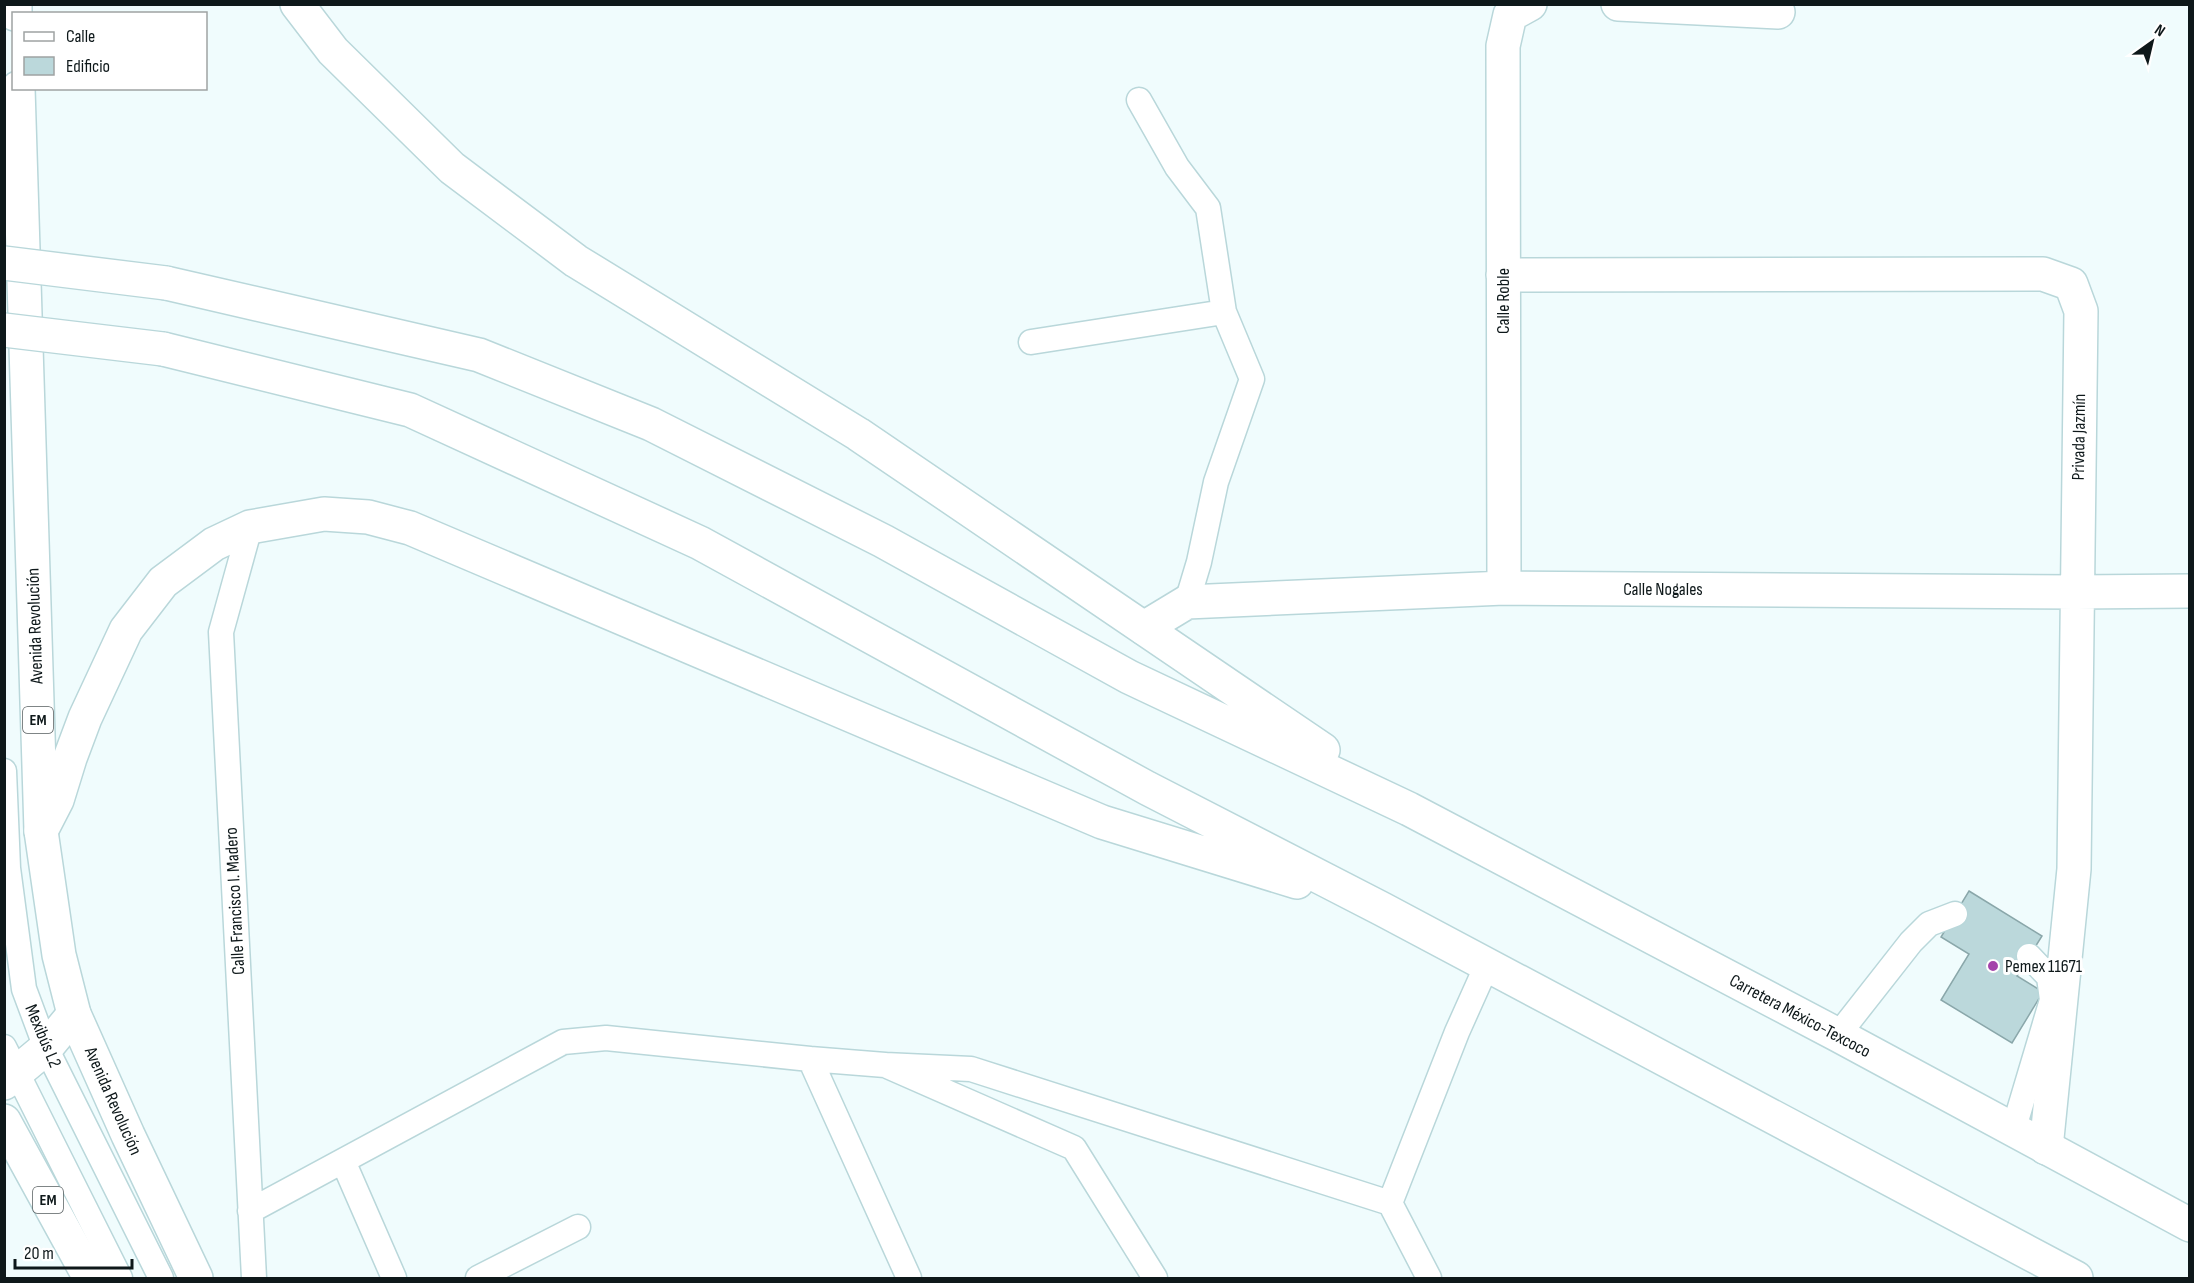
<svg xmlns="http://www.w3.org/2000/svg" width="2194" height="1283" font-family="'Sofia Sans Condensed',sans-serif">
<rect width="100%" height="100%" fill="#f0fcfd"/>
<path fill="#bbd8db" stroke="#8aa7aa" stroke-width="1.5" d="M 1969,891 L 2042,936 L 2017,976 L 2043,992 L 2012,1043 L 1941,1000 L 1969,954 L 1941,937 Z"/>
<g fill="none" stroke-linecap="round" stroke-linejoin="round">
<g stroke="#b9d7da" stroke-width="27">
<path id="lane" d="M 1139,100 L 1177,167 L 1208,208 L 1224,312 L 1252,379 L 1216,482 L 1199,562 L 1187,602
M 1031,342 L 1224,312
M 250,527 L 221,632 L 254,1278
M 4,771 L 8,868 L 24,989 L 46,1048 L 161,1278
M 1838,1035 L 1911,942 L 1929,924 L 1955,914
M 4,1047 L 120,1278
M 810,1059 L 885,1065 L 1074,1148 L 1155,1278
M 885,1065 L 971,1069 L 1390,1203 L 1429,1278
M 2013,1131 L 2052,1000 L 2049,977 L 2029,956
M 343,1161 L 394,1278
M 1390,1203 L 1457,1032 L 1487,965
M 250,1211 L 563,1042 L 606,1038 L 810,1059 L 909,1278
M 478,1278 L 578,1227"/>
</g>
<g stroke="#b9d7da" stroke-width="36">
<path id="street" d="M 1618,4 L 1778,12
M 1503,275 L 2043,274 L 2071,284 L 2081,311 L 2074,869 L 2046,1148
M 1504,588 L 1503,46 L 1510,15 L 1530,4
M 1144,628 L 1187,602 L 1504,588 L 2076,592 L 2190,591"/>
</g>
<g stroke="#b9d7da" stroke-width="36">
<path id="secondary" d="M 4,1083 L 46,1048 L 74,1014"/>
</g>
<g stroke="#b9d7da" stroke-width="36">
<path id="primary" d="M 15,4 L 15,14
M 18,88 L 41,831 L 59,955 L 74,1014 L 128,1135 L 196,1278
M 4,1121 L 90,1278"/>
</g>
<g stroke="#b9d7da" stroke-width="36">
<path id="highway" d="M 297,4 L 333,51 L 452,168 L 576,261 L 858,434 L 1323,750
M 166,283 L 479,355 L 651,424 L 883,541 L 1129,677 L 1409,809 L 1838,1035 L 2190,1225
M 163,349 L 410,410 L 700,543 L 1147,788 L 1382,909 L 2076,1278
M 41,831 L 57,800 L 70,758 L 85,718 L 126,630 L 163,582 L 214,544 L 250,527 L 324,514 L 368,517 L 410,528 L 1102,822 L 1297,882"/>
</g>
<use href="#lane" stroke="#fff" stroke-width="24"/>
<use href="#street" stroke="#fff" stroke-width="33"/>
<use href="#secondary" stroke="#fff" stroke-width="33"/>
<use href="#primary" stroke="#fff" stroke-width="33"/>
<use href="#highway" stroke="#fff" stroke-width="33"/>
<g stroke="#b9d7da" stroke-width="36" stroke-linecap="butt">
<path id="highway-bridge" d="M 4,263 L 166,283
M 4,330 L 163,349"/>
</g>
<use href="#highway-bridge" stroke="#fff" stroke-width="33"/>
</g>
<circle fill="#a443ab" stroke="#fff" stroke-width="2" cx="1993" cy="966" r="6"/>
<g text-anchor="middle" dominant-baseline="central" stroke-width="6" stroke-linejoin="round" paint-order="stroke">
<g fill="#fff" stroke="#565d5f" stroke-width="1.5">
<rect x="23" y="707" width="30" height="26" rx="4.5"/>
<rect x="33" y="1187" width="30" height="26" rx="4.5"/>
</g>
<g font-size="16" font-weight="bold" fill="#0e181a">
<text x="38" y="720">EM</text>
<text x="48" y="1200">EM</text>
</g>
<g font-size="18" fill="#0e181a" stroke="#fff">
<text transform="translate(1503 301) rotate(-90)">Calle Roble</text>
<text transform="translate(2079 437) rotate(-89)">Privada Jazmín</text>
<text x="1663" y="589">Calle Nogales</text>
<text transform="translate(35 626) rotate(-92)">Avenida Revolución</text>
<text transform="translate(235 901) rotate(-93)">Calle Francisco I. Madero</text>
<text transform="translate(1800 1016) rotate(28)">Carretera México-Texcoco</text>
<text transform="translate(43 1036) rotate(67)">Mexibús L2</text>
<text transform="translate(113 1101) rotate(66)">Avenida Revolución</text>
</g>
<g font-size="18" fill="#0e181a" stroke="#fff" text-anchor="start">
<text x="2005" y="966">Pemex 11671</text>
</g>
</g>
<rect width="2194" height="1283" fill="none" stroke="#0e181a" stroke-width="12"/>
<rect x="12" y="12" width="195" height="78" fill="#ffffff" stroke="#9fa3a3" stroke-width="1.5"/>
<rect x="24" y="32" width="30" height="9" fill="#ffffff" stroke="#9fa3a3" stroke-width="1.5"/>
<text x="66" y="42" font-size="18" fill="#0e181a">Calle</text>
<rect x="24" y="57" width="30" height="18" fill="#bbd8db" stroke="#9fa3a3" stroke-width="1.5"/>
<text x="66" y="72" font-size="18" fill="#0e181a">Edificio</text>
<g transform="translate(2152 42) rotate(34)" stroke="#ffffff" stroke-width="4.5" paint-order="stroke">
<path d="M0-4.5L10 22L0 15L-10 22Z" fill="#0e181a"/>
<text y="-9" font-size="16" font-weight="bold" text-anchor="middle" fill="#0e181a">N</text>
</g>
<path d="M15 1259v9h117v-9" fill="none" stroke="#0e181a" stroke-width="3"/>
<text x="24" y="1259" font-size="18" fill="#0e181a" stroke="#ffffff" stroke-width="4.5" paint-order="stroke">20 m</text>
</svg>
